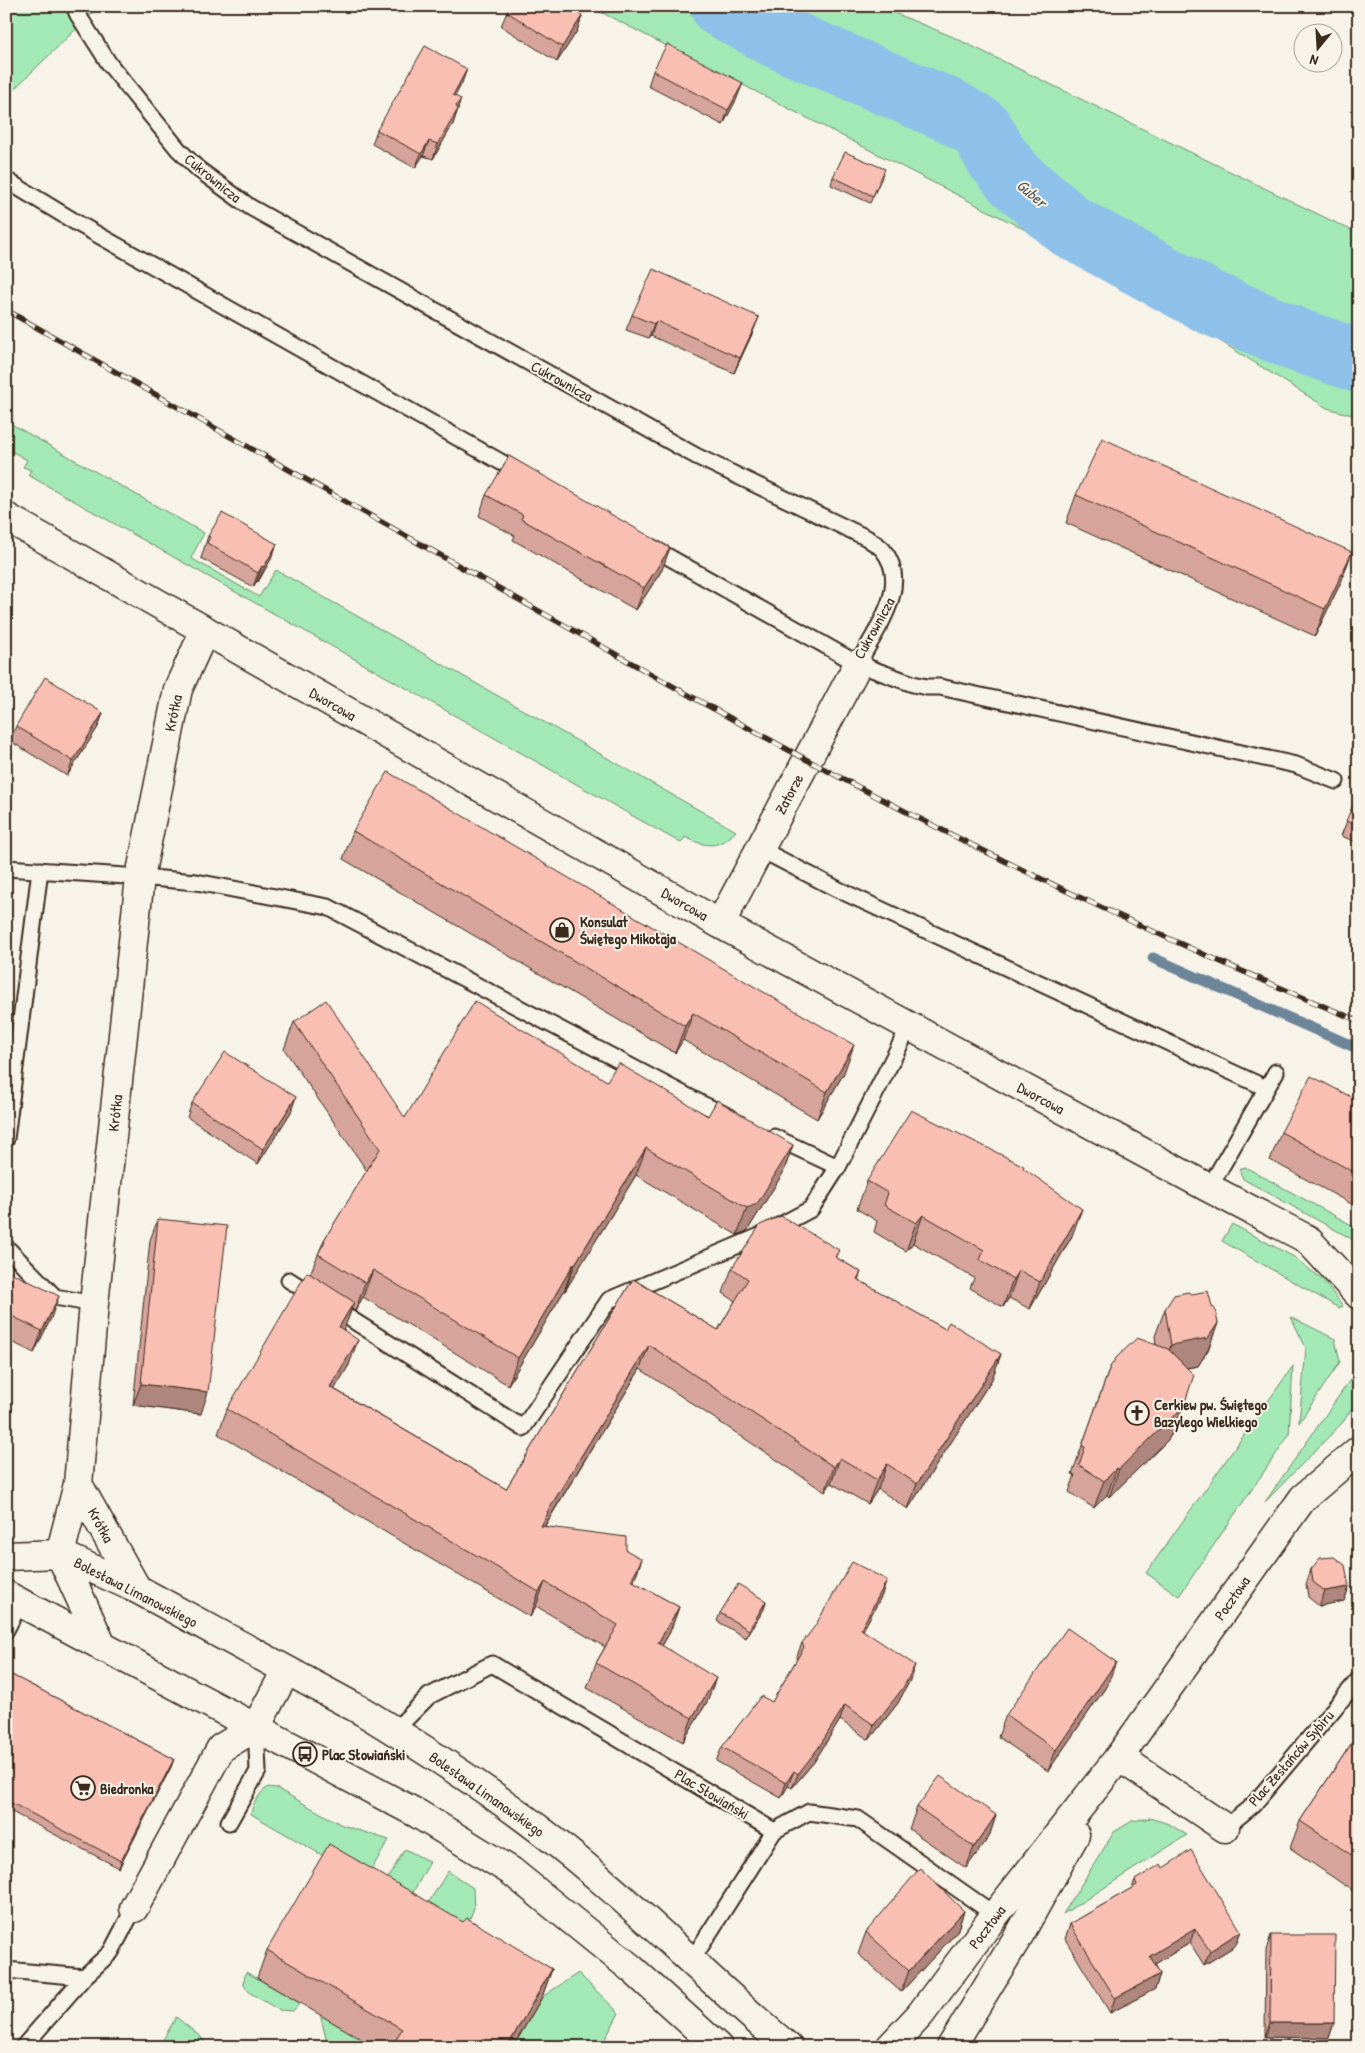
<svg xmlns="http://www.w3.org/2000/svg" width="1365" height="2053" font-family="'Patrick Hand',sans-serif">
<rect width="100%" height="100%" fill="#f7f3e8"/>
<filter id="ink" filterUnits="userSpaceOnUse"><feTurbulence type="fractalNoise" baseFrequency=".02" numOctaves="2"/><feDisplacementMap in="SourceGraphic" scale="10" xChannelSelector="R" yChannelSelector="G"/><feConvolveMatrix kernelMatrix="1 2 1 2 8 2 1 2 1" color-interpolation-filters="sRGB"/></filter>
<g filter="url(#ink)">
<path fill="#a2e9b5" stroke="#6e8a6a" d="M 6,6 L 100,6 L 6,97 Z
M 589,6 L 877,6 L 951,36 L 1359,234 L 1359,417 L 1327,408 L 1121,279 Z
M 6,421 L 204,533 L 191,558 L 259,597 L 276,570 L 736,831 C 719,850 705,847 685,837 L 681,843 L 679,842 L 28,475 L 31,470 L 23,467 L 27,460 L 6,448 Z
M 1245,1167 L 1359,1229 L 1359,1243 L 1243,1179 L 1239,1169 Z
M 1232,1224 L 1294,1257 L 1323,1280 L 1343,1306 L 1339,1308 L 1222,1241 Z
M 1291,1317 L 1335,1339 L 1340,1362 L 1299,1423 L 1306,1348 Z
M 1293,1366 L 1289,1435 L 1179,1596 L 1146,1573 Z
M 1359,1367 L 1359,1395 L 1344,1421 L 1265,1502 Z
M 268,1787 L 276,1788 L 342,1825 L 389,1840 L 365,1880 L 251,1814 C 252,1804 260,1792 268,1787 Z
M 1150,1818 L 1169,1824 L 1187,1835 L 1063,1914 L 1114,1832 L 1132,1821 Z
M 405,1849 L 430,1862 L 407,1903 L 382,1888 Z
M 448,1871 L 473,1888 L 474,1908 L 467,1926 L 422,1913 Z
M 246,1972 L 300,2003 L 293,2011 L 279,2010 L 250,1993 L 243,1983 Z
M 578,1973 L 619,2013 L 601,2047 L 513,2047 L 542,1997 Z
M 320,2014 L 375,2047 L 328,2047 Z
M 176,2017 L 201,2037 L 208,2047 L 159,2047 Z"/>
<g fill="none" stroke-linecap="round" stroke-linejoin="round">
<path stroke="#6c8598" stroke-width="11" d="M 1153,958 L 1359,1049"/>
<path stroke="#8dc1ea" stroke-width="64" d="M 722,6 L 778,37 L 953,112 L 981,129 L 997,157 L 1016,180 L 1071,227 L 1209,302 L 1297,340 L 1359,361"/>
<g stroke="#3b2a1e" stroke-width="19">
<path id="lane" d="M 74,6 L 78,15 L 110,65 L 178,149 L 198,169 L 250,207 L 696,456 L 867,538 C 872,542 879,545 883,550 C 912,585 875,631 858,664
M 6,180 L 77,223 L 522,474
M 651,547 L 858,664 L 913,684 L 927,687 L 940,687 L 1296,765 L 1336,781
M 760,849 L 837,889 L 1266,1088
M 6,868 L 140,877 L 196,882 L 328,907 L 700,1103 L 730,1117
M 774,1137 L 838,1167
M 6,1139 L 40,870
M 1209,1188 L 1276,1072
M 6,1247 L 55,1297 L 94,1304
M 289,1280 L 523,1428 L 609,1300 L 762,1235 L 811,1209 L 838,1167 L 909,1027
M 6,1630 L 20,1603
M 394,1731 L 429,1696 L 492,1664 L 774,1831 L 692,1960
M 229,1822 L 258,1771 L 256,1727
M 1225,1828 L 1253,1805 L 1359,1679
M 774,1831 L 809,1812 L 858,1819 L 995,1915
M 6,1970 L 84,1977
M 23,2047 L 84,1977 L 111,1952 L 134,1908"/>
</g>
<g stroke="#3b2a1e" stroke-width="31">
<path id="street" d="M 6,517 L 720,924 L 1209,1188 L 1307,1239 L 1359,1295
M 720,924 L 858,664
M 78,1484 L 137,1589
M 60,1554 L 78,1484 L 94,1304 L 140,877 L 178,689 L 205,630
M 1119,1757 L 1225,1828
M 134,1908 L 221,1748 L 256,1727"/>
</g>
<g stroke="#3b2a1e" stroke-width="31">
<path id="secondary" d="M 60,1554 L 103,1648
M 6,1556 L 60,1554 L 137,1589 L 362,1711 C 424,1749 486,1788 544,1833 C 630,1899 705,1978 788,2047
M 6,1595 L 418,1814 L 511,1871 L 632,1969 L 718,2047
M 256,1727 L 286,1671
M 890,2047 L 920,2015 L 995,1915 L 1119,1757 L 1303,1498 L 1359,1450
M 951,2047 L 1021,1932 L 1075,1835"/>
</g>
<use href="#lane" stroke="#f7f3e8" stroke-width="15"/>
<use href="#street" stroke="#f7f3e8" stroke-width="28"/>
<use href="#secondary" stroke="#f7f3e8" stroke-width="28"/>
<g stroke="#3b2a1e" stroke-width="5.5">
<path id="rail" d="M 6,310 C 156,395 305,479 454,563 C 564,625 673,687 783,747 C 970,848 1163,940 1359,1021"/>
</g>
<use href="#rail" stroke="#f7f3e8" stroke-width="4" stroke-dasharray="11" stroke-linecap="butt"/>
</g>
<path fill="#d6a49a" stroke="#3b2a1e" d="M 507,12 L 582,16 L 577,31 L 557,62 L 501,26 Z
M 653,71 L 737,98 L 723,125 L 648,86 Z
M 462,83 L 455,96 L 458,109 L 453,124 L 433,159 L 423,156 L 415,168 L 372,144 L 377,130 Z
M 833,177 L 882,177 L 870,203 L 831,185 Z
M 632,315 L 753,332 L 734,373 L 651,336 L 649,338 L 626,330 Z
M 486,495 L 662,570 L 636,610 L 513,540 L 515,536 L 479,516 Z
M 1076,495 L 1342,580 L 1315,636 L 1066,523 Z
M 208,536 L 277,544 L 271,559 L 258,582 L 257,581 L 253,587 L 201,558 Z
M 103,713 L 98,727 L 67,776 L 10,741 L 16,726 Z
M 1359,791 L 1359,843 L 1341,836 Z
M 353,831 L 844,1073 L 817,1119 L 683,1040 L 675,1053 L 343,859 Z
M 294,1022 L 405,1118 L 607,1081 L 793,1145 L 783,1173 L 747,1231 L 737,1235 L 636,1175 L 565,1291 L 564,1291 L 508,1385 L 363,1297 L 355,1311 L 352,1309 L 343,1330 L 349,1365 L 334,1389 L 506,1489 L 633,1279 L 718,1330 L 735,1301 L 723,1293 L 732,1268 L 839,1250 L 837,1258 L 861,1272 L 858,1280 L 945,1329 L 1001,1354 L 992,1379 L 908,1509 L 878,1489 L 868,1504 L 831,1483 L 825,1492 L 640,1369 L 545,1526 L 626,1550 L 634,1582 L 679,1607 L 670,1632 L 662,1646 L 707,1702 L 683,1742 L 587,1688 L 596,1663 L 605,1647 L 536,1606 L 530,1617 L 218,1434 L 227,1409 L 310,1274 L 324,1240 L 367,1171 L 284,1049 Z
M 1359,1101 L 1359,1208 L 1270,1160 L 1281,1132 Z
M 192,1103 L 291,1112 L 258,1164 L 187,1117 Z
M 1023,1168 L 1072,1236 L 1030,1309 L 1009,1298 L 1003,1307 L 970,1288 L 974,1278 L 913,1243 L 906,1251 L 874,1232 L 877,1221 L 857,1209 L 867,1181 Z
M 158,1219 L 201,1414 L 133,1405 L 150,1240 Z
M 6,1270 L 51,1318 L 34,1353 L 6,1339 Z
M 1212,1306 L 1218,1323 L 1208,1350 L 1198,1366 L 1187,1368 L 1174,1430 L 1168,1440 L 1109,1497 L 1107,1495 L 1094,1508 L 1069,1492 L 1075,1475 L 1072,1474 L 1110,1367 L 1156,1345 L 1155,1336 L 1165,1309 Z
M 1311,1569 L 1349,1587 L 1344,1601 L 1319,1606 L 1308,1597 L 1306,1584 Z
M 882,1595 L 863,1630 L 910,1680 L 898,1703 L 869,1740 L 840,1720 L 814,1762 L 792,1788 L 788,1786 L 781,1798 L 716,1761 L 722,1747 L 772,1702 L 797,1659 L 796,1658 L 802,1643 Z
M 766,1601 L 764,1609 L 746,1638 L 717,1621 L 720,1613 Z
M 6,1672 L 174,1759 L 171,1767 L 119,1868 L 6,1809 Z
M 1108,1684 L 1048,1771 L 998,1737 L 1006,1715 Z
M 1359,1732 L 1359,1895 L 1290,1848 L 1300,1821 Z
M 917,1807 L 996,1815 L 989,1837 L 966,1868 L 909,1829 Z
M 1163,1868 L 1241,1931 L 1235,1946 L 1204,1965 L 1190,1943 L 1155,1964 L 1160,1974 L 1155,1989 L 1110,2013 L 1065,1939 L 1070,1924 L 1132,1888 L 1135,1880 Z
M 964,1911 L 957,1932 L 901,1992 L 858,1954 L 866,1932 Z
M 463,1922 L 552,1969 L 542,1997 L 513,2047 L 375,2047 L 257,1978 L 267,1950 Z
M 1271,1935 L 1334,2023 L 1329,2038 L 1265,2037 L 1266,1950 Z"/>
<path fill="#ae867d" stroke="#3b2a1e" d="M 582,16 L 577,31 L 557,62 L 562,47 Z
M 467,69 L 462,83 L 448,110 L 453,95 Z
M 743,83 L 737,98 L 723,125 L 728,110 Z
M 461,99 L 453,124 L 433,159 L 438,144 L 456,106 Z
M 429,141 L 423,156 L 415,168 L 421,154 Z
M 759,317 L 753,332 L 734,373 L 740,358 Z
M 656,321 L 651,336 L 649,338 L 654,324 Z
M 277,544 L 271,559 L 258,582 L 264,567 Z
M 670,548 L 662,570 L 636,610 L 644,588 Z
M 1352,552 L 1342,580 L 1315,636 L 1325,609 Z
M 262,566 L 257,581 L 253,587 L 258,573 Z
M 103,713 L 98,727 L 67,776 L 73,761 Z
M 693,1013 L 683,1040 L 675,1053 L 685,1026 Z
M 854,1045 L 844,1073 L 817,1119 L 827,1092 Z
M 296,1097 L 291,1112 L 258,1164 L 263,1149 Z
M 793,1145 L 783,1173 L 747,1231 L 737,1235 L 747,1208 Z
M 646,1148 L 636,1175 L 565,1291 L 575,1264 Z
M 1082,1209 L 1072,1236 L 1030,1309 L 1040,1282 Z
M 923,1215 L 913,1243 L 906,1251 L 916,1223 Z
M 574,1263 L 564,1291 L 508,1385 L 518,1358 Z
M 373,1270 L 363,1297 L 355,1311 L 365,1283 Z
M 1019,1270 L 1009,1298 L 1003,1307 L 1013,1279 Z
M 59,1296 L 51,1318 L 34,1353 L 42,1331 Z
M 354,1302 L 345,1327 L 330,1352 L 339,1327 Z
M 1218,1323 L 1208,1350 L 1198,1366 L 1161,1372 L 1171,1345 Z
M 358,1340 L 349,1365 L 321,1412 L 330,1387 Z
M 649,1345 L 640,1369 L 542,1530 L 541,1526 L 547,1512 Z
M 1001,1354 L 992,1379 L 908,1509 L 917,1484 Z
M 141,1384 L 208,1392 L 201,1414 L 133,1405 Z
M 1185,1402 L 1174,1430 L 1168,1440 L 1109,1497 L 1119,1469 Z
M 840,1458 L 831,1483 L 825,1492 L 834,1467 Z
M 887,1464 L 878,1489 L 868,1504 L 877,1480 Z
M 1117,1468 L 1107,1495 L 1094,1508 L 1104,1481 Z
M 642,1559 L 633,1584 L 631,1580 Z
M 887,1580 L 882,1595 L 856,1644 L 861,1629 Z
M 545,1582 L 536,1606 L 530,1617 L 539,1592 Z
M 1349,1587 L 1344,1601 L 1319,1606 L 1325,1591 Z
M 766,1601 L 764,1609 L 746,1638 L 749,1630 Z
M 679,1607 L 670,1632 L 649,1668 L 658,1643 Z
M 1116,1662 L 1108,1684 L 1048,1771 L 1056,1750 Z
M 915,1665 L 910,1680 L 898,1703 L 869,1740 L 874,1725 Z
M 716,1678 L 707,1702 L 683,1742 L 692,1718 Z
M 845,1705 L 840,1720 L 814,1762 L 792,1788 L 798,1774 Z
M 174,1759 L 171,1767 L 119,1868 L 121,1861 Z
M 794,1771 L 788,1786 L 781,1798 L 786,1783 Z
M 996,1815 L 989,1837 L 966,1868 L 974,1847 Z
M 964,1911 L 957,1932 L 901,1992 L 909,1971 Z
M 1195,1929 L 1190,1943 L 1145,1970 L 1150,1956 Z
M 1241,1931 L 1235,1946 L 1204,1965 L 1210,1951 Z
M 552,1969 L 542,1997 L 513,2047 L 507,2047 Z
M 1160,1974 L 1155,1989 L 1110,2013 L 1115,1998 Z
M 1270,2023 L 1334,2023 L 1329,2038 L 1265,2037 Z"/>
<path fill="#f9bfb3" stroke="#3b2a1e" d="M 510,6 L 567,6 L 582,16 L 562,47 L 507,12 Z
M 667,44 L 743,83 L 728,110 L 653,71 Z
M 425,46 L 467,69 L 453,95 L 461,99 L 456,106 L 458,109 L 438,144 L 429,141 L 421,154 L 377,130 Z
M 845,152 L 885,169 L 873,196 L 833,177 Z
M 653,269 L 759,317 L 740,358 L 656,321 L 654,324 L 632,315 Z
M 1102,438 L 1352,552 L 1325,609 L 1076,495 Z
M 509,456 L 670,548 L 644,588 L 521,519 L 523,515 L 486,495 Z
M 222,513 L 277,544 L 264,567 L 262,566 L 258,573 L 207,543 L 210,537 L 208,536 Z
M 45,677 L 103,713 L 73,761 L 16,726 Z
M 388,772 L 854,1045 L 827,1092 L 693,1013 L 685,1026 L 353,831 Z
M 1359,791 L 1359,826 L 1346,821 Z
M 326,1000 L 405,1118 L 475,1001 L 607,1081 L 618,1063 L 708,1116 L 717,1100 L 793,1145 L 757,1204 L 747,1208 L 646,1148 L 575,1264 L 574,1263 L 518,1358 L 373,1270 L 365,1283 L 318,1254 L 325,1241 L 324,1240 L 380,1149 L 294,1022 Z
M 225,1052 L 296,1097 L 263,1149 L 192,1103 Z
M 1311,1076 L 1359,1101 L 1359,1175 L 1281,1132 Z
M 911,1110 L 1024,1166 L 1023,1168 L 1082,1209 L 1040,1282 L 1019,1270 L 1013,1279 L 980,1260 L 984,1250 L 923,1215 L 916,1223 L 884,1205 L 888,1193 L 867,1181 Z
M 781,1216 L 839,1250 L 835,1257 L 861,1272 L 857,1279 L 945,1329 L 949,1322 L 1001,1354 L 917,1484 L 887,1464 L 877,1480 L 840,1458 L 834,1467 L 649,1345 L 547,1512 L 548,1513 L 541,1526 L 626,1537 L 626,1550 L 642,1559 L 631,1580 L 679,1607 L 658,1643 L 716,1678 L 692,1718 L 596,1663 L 618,1625 L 545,1582 L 539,1592 L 227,1409 L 307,1272 L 354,1302 L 339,1327 L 358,1340 L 330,1387 L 506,1489 L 633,1279 L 718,1330 L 748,1279 L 732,1268 L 760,1225 Z
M 158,1219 L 227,1226 L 208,1392 L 141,1384 Z
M 6,1270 L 59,1296 L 42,1331 L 6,1313 Z
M 1208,1291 L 1212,1306 L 1215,1309 L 1218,1323 L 1208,1338 L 1171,1345 L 1165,1309 L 1174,1295 L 1188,1292 L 1192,1294 Z
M 1137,1338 L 1168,1349 L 1194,1375 L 1185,1402 L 1178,1412 L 1119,1469 L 1117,1468 L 1104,1481 L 1079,1465 L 1085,1447 L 1082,1446 L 1110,1367 L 1116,1358 Z
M 1334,1557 L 1345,1565 L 1349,1587 L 1325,1591 L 1313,1582 L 1311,1569 L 1320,1558 Z
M 852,1562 L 887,1580 L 861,1629 L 915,1665 L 903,1688 L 874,1725 L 845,1705 L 819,1747 L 798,1774 L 794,1771 L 786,1783 L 722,1747 L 761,1696 L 772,1702 L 804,1647 L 802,1643 L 815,1626 Z
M 738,1584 L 766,1601 L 749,1630 L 720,1613 Z
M 1067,1628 L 1116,1662 L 1056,1750 L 1006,1715 Z
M 6,1672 L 174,1759 L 121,1861 L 6,1800 Z
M 1359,1732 L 1359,1860 L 1300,1821 Z
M 940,1776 L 996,1815 L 974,1847 L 917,1807 Z
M 329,1844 L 463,1922 L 467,1918 L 552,1969 L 507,2047 L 391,2047 L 402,2029 L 267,1950 Z
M 1191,1850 L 1241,1931 L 1210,1951 L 1195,1929 L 1150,1956 L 1160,1974 L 1115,1998 L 1070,1924 L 1137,1885 L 1135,1880 L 1161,1864 L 1163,1868 Z
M 920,1868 L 964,1911 L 909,1971 L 866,1932 Z
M 1271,1935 L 1335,1935 L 1334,2023 L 1270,2023 Z"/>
</g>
<defs>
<g id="shop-ring" transform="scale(1.25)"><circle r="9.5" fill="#f7f3e8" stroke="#3b2a1e" stroke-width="1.5"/><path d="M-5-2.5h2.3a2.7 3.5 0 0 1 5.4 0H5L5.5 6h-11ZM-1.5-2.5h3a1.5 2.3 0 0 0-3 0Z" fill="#3b2a1e"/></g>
<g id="church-ring" transform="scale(1.25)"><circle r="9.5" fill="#f7f3e8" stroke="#3b2a1e" stroke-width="1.5"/><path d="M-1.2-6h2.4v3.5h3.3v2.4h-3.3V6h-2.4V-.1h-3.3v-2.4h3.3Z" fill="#3b2a1e"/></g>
<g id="bus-ring" transform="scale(1.25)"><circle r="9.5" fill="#f7f3e8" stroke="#3b2a1e" stroke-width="1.5"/><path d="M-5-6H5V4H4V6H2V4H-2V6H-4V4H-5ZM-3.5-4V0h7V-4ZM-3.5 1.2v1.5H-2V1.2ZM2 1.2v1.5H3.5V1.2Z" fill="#3b2a1e"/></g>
<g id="supermarket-ring" transform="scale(1.25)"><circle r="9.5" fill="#f7f3e8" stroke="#3b2a1e" stroke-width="1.5"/><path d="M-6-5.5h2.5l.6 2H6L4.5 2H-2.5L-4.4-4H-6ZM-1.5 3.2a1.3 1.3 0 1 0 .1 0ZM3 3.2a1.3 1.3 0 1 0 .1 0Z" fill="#3b2a1e"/></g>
</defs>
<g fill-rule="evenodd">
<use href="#shop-ring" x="562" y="930"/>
<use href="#church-ring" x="1137" y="1413"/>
<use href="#bus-ring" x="305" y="1754"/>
<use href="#supermarket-ring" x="83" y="1788"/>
</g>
<g text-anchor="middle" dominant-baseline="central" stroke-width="4" stroke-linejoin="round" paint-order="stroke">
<g font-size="15" fill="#3b2a1e" stroke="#f7f3e8">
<text transform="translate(213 178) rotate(39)">Cukrownicza</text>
<text transform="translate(562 381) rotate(29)">Cukrownicza</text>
<text transform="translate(874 628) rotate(-61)">Cukrownicza</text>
<text transform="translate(333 704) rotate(30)">Dworcowa</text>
<text transform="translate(173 713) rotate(-78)">Krótka</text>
<text transform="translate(789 794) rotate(-62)">Zatorze</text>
<text transform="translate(685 904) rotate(30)">Dworcowa</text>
<text transform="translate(1041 1098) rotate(28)">Dworcowa</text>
<text transform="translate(115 1113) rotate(-84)">Krótka</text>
<text transform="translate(101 1525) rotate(61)">Krótka</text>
<text transform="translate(136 1592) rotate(27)">Bolesława Limanowskiego</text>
<text transform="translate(1232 1598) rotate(-55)">Pocztowa</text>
<text transform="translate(1291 1758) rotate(-49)">Plac Zesłańców Sybiru</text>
<text transform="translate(487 1794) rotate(35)">Bolesława Limanowskiego</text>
<text transform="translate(712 1794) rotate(31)">Plac Słowiański</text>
<text transform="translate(987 1927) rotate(-53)">Pocztowa</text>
</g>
<g font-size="15" font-weight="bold" fill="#3b2a1e" stroke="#f7f3e8" text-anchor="start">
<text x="580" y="921">Konsulat<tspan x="580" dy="17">Świętego Mikołaja</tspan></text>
<text x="1154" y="1404">Cerkiew pw. Świętego<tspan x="1154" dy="17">Bazylego Wielkiego</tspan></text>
<text x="322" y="1754">Plac Słowiański</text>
<text x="100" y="1788">Biedronka</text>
</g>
<g font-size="16" font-style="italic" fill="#54575b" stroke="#f7f3e8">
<text transform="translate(1032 193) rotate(41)">Guber</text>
</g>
</g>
<rect width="1365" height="2053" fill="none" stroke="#f7f3e8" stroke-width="25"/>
<rect x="12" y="12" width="1340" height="2028" fill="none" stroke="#3b2a1e" stroke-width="2" filter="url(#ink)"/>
<g transform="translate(1318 48) rotate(198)"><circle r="24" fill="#f7f3e8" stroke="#aca397"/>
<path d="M0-4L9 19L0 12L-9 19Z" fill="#3b2a1e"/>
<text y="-8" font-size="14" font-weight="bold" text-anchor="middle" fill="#3b2a1e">N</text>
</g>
</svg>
